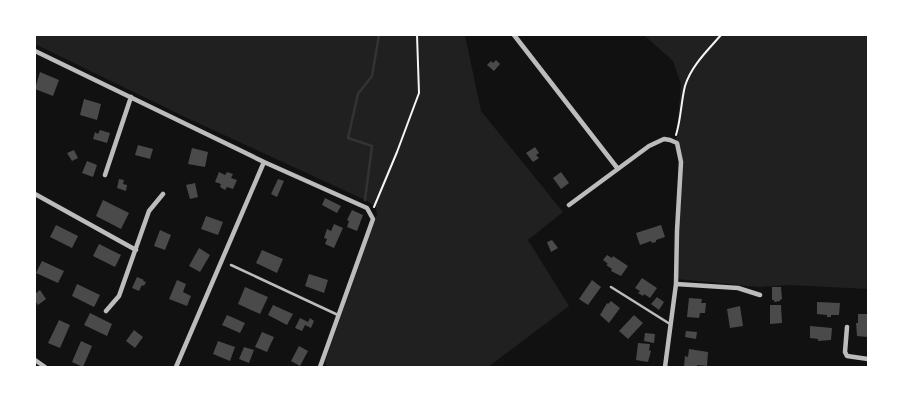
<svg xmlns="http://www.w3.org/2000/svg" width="903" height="402" font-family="'DejaVu Sans',sans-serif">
<rect width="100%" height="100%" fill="#111"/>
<path fill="#202020" d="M 35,35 L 465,35 L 481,111 L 563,212 L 528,240 L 569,306 L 488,367 L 327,367 L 325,361 L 377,215 L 376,207 L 365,200 L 185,117 L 35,44 Z
M 644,35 L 868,35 L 868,289 L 790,285 L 760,287 L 677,279 L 681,162 L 676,142 L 681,84 L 673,61 Z"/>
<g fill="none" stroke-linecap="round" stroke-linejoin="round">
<path stroke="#333" stroke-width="2.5" d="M 365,200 L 372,146 L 348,138 L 358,94 L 372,76 L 379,35"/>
</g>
<path fill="#4a4a4a" d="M 496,60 L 500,64 L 494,71 L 487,65 L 491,61 L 493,63 Z
M 40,72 L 59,80 L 53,96 L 35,89 Z
M 84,99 L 101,104 L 97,120 L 80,115 Z
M 100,130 L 110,133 L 107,143 L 93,139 L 95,132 L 98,134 Z
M 138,145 L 153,149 L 150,159 L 135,155 Z
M 535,147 L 539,153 L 536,155 L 539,158 L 533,162 L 526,153 Z
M 192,148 L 208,152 L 205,167 L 188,164 Z
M 74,150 L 78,158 L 72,161 L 67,153 Z
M 87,161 L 97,165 L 93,177 L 82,173 Z
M 219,172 L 225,175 L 227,172 L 233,174 L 231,178 L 237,180 L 233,189 L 227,187 L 225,190 L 220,187 L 221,184 L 215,182 Z
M 561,172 L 569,183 L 561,189 L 553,178 Z
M 119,179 L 124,180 L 123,184 L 127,185 L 126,191 L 117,188 Z
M 278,179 L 284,181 L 277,197 L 271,194 Z
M 195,183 L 198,197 L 190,199 L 186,185 Z
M 325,198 L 341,206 L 337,213 L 322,205 Z
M 103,200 L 129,213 L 121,229 L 96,216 Z
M 352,210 L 363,215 L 357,231 L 347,227 L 349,221 L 347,220 Z
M 206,216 L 223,222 L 218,235 L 201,229 Z
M 334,224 L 343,228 L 334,248 L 325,244 L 327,239 L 324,238 L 327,229 L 331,231 Z
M 56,225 L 78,236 L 72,248 L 50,237 Z
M 661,225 L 665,237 L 656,240 L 656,242 L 652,243 L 651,241 L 640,245 L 636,233 Z
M 160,230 L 171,235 L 165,250 L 154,246 Z
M 552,240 L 558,248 L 551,252 L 547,242 Z
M 99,244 L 121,255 L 115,267 L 93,256 Z
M 199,248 L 210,255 L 200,272 L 189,266 Z
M 262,250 L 283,259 L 277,273 L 256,263 Z
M 607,255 L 612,258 L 613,256 L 628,266 L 621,276 L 611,271 L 612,269 L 606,265 L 608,264 L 603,260 Z
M 42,261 L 64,271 L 58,283 L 36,273 Z
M 309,274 L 328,280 L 324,293 L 305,286 Z
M 137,277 L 144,280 L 143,281 L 146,282 L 144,286 L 142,285 L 139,291 L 132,288 Z
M 642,278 L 657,288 L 650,298 L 644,294 L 643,296 L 638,293 L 640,291 L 635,288 Z
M 177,280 L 186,284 L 183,292 L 191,296 L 187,306 L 169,299 Z
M 592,280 L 601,287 L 588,305 L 579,299 Z
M 77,284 L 100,295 L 94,307 L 72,296 Z
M 245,287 L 268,297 L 260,314 L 238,304 Z
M 772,287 L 781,287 L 782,299 L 780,300 L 780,301 L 774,302 L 774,300 L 772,300 Z
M 40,290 L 46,299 L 38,305 L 35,301 L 35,294 Z
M 657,297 L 664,302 L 659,310 L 651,304 Z
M 689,298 L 702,299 L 701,303 L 706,303 L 705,313 L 700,313 L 699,318 L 687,317 Z
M 611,301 L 620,308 L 609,323 L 600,315 L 607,303 L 608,304 Z
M 817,302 L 840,303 L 839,315 L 831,315 L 831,317 L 827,317 L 827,315 L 817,314 Z
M 273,305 L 293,314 L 287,325 L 268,315 Z
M 770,305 L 781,305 L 782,323 L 770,324 Z
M 740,306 L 743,326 L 730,328 L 727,309 Z
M 90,313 L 112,324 L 107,336 L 84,325 Z
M 858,314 L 868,314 L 868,337 L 857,336 L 856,323 L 858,323 Z
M 227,315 L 245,323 L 240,333 L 222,325 Z
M 634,315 L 643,323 L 628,339 L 619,331 Z
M 300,318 L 308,322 L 310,318 L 314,321 L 311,328 L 305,325 L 302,331 L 295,328 Z
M 59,320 L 70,325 L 60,348 L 48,343 Z
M 810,326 L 832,328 L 831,340 L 818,341 L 818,339 L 810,338 Z
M 134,330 L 143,337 L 135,348 L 126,341 Z
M 686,331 L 697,332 L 696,339 L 685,337 Z
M 262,332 L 274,337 L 267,352 L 255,347 Z
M 645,333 L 655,334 L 654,343 L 644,341 Z
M 81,341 L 92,346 L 83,367 L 72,362 Z
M 218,341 L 235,347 L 230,361 L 213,354 Z
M 638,343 L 650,344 L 649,350 L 651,351 L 648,362 L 636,360 Z
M 299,346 L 308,351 L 300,366 L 291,361 Z
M 244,347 L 254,350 L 249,363 L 239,359 Z
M 689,349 L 708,352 L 707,366 L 697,365 L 697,367 L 684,367 L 685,356 L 688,357 Z"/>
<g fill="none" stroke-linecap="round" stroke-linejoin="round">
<path stroke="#f5f5f5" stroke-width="2" d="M 676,135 C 681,119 681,102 685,86 C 691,66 708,50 721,35
M 374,207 L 397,152 L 419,93 L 417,35"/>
<path stroke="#bcbcbc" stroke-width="2.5" d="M 231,265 L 338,315
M 611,287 L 670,324"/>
<path stroke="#bcbcbc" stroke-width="4.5" d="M 514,35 L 618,169
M 35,51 L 264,162 L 367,208 L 373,219 L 320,367
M 105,175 L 131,97
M 35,194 L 136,250
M 569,205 L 649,146 L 664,139 L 670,140 L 677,143 L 681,162 L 677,231 L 676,284 L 665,367
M 676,284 L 738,288 L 760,295
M 106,311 L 119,296 L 149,211 L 163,194
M 847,327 L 845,352 L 847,356 L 868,359
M 35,360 L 45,367
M 176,367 L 264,162"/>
</g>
<rect width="903" height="402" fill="none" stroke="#ffffff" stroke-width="72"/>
</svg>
